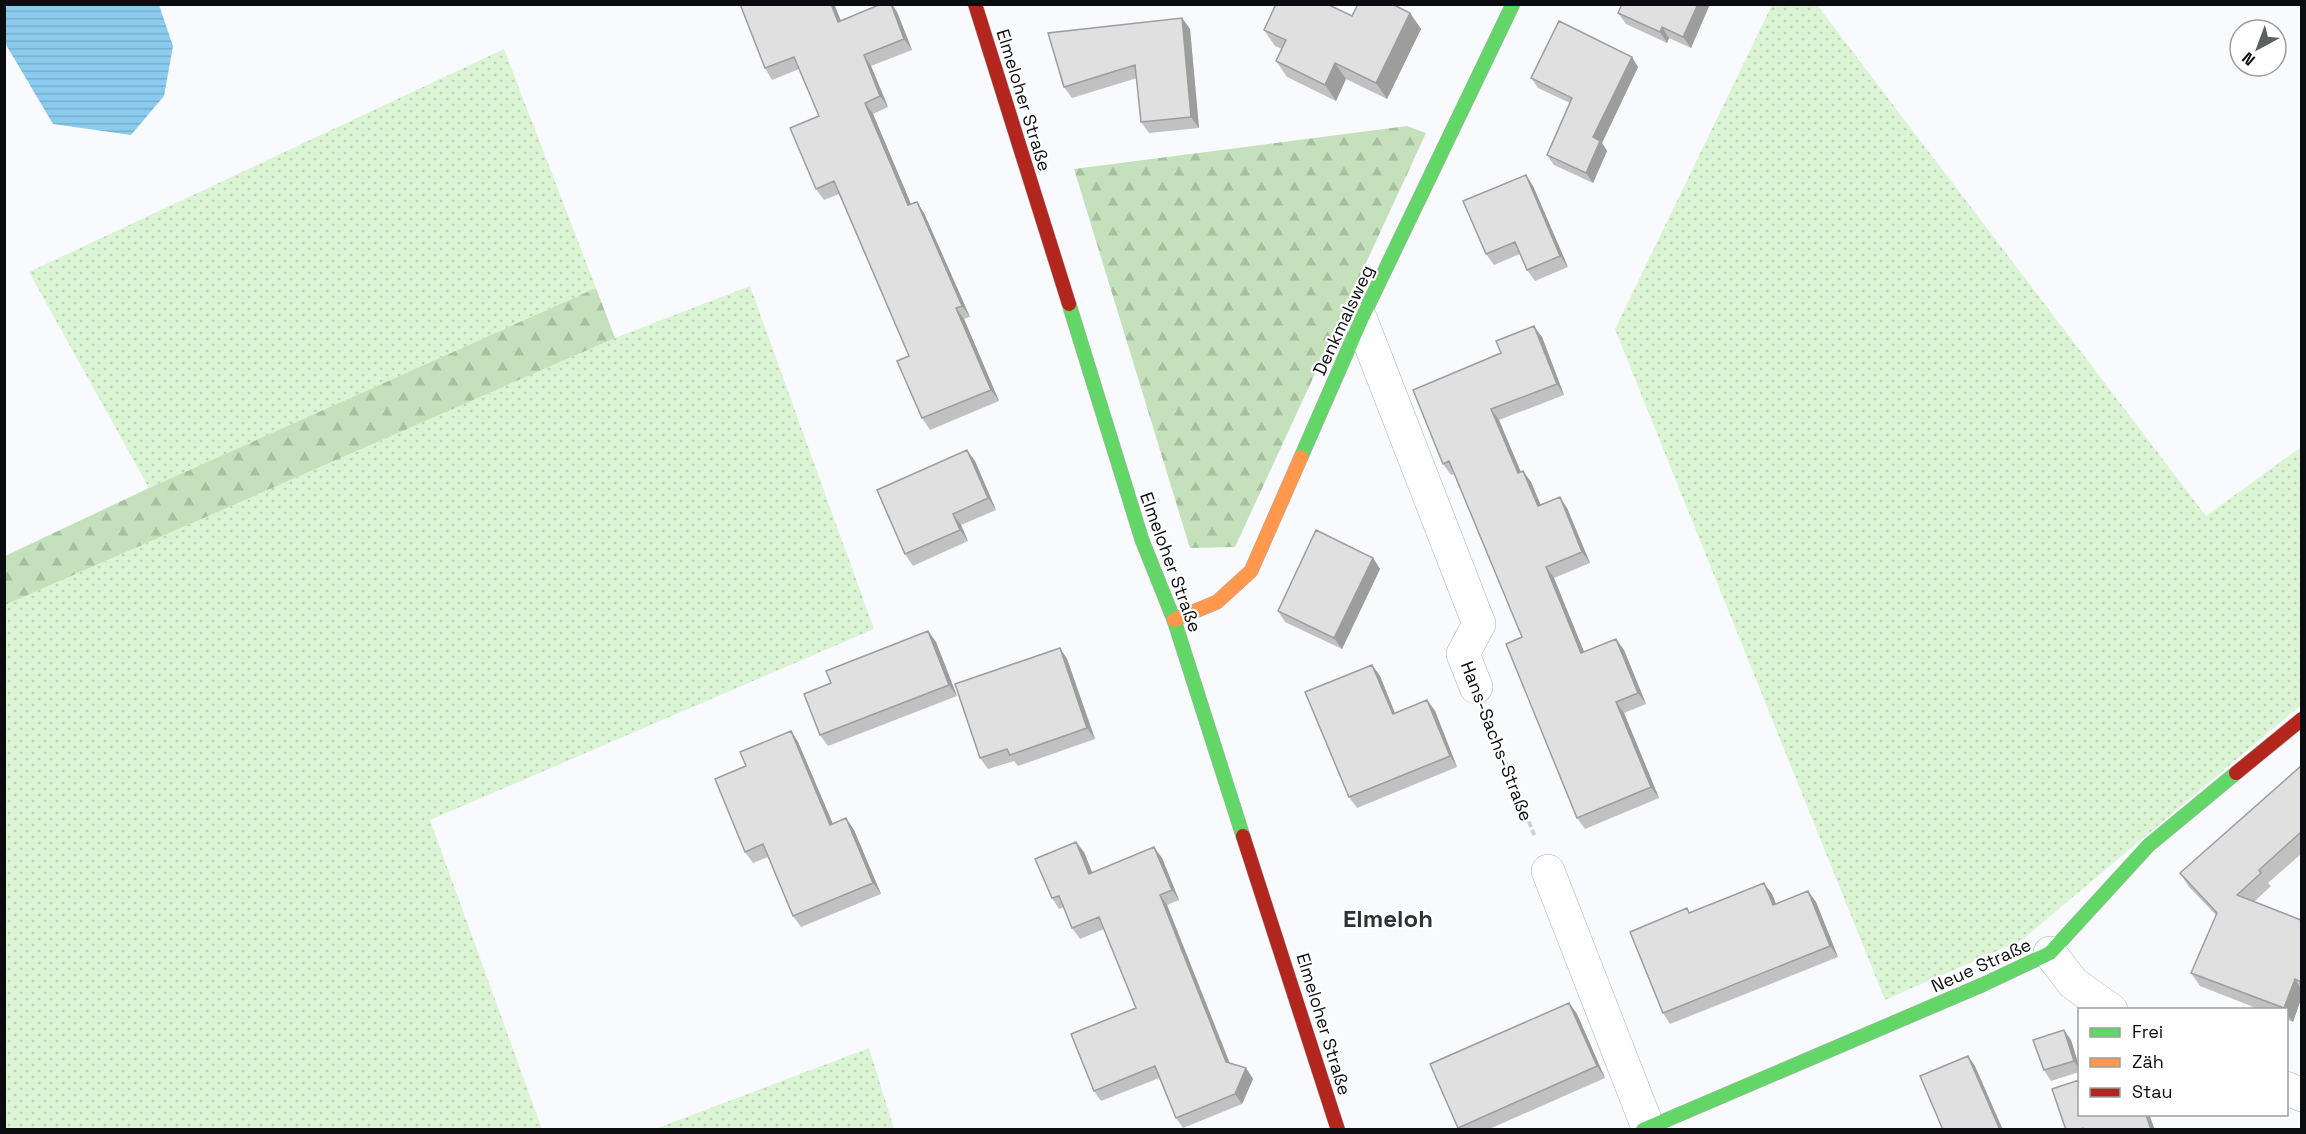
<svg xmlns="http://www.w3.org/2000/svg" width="2306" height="1134" font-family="'Space Grotesk',sans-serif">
<defs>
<pattern id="grass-dots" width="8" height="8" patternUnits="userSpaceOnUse" patternTransform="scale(1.5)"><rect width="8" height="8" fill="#dbf4d4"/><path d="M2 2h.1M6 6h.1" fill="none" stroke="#bbd0b5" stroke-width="1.8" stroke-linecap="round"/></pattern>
<pattern id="forest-firs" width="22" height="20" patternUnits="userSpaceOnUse" patternTransform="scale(1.5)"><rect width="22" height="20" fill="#c4e1bc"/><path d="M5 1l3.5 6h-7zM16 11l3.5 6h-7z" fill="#a7c0a0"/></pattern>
<pattern id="water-rules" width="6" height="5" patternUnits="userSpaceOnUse" patternTransform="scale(1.5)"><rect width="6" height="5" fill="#8bccee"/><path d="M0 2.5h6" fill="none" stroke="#77aecb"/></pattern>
</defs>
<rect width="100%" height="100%" fill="#f8fafd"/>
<path fill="url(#grass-dots)" d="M 1772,5 L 1817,5 L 2206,516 L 2301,447 L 2301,705 L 2022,940 L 1885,1000 L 1615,329 Z
M 504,49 L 596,288 L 149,488 L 29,272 Z
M 750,286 L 874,629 L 430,820 L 542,1129 L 5,1129 L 5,605 L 615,338 Z
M 869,1048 L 894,1129 L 655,1129 Z"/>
<path fill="url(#forest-firs)" d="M 1407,126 L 1426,133 L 1235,547 L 1190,548 L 1074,169 Z
M 596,288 L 615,338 L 5,605 L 5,556 L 149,488 Z"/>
<path fill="url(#water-rules)" d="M 4,5 L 159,5 L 173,46 L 164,96 L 131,135 L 53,124 L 5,43 Z"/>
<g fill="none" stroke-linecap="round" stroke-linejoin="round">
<g stroke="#afb1b3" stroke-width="34">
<path id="street" d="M 1361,320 L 1479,624 L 1463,654 L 1476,687
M 1548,871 L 1649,1130
M 2050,953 L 2073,983 L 2111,1010
M 2286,1088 L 2302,1095"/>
</g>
<g stroke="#afb1b3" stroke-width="15">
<path id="fast" d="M 1069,304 L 1142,540 L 1174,620 L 1243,836
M 1301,457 L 1361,320 L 1513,4
M 1643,1130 L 1982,985 L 2050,953 L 2149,845 L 2236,773"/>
</g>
<g stroke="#afb1b3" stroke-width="15">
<path id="slow" d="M 1174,620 L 1217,602 L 1251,571 L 1301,457"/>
</g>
<g stroke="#afb1b3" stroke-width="15">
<path id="jam" d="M 975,4 L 1069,304
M 2236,773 L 2302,719
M 1243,836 L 1338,1130"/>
</g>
<path stroke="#d1d1d2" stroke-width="4" stroke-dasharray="6 3" stroke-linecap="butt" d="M 1489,721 L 1535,837"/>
<use href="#street" stroke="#fefeff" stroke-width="33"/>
<use href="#fast" stroke="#63d668" stroke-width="14"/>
<use href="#slow" stroke="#ff974d" stroke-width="14"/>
<use href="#jam" stroke="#b3261e" stroke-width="14"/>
</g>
<path fill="#c1c1c1" d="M 740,4 L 834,4 L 841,21 L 897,12 L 912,50 L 871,66 L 888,107 L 873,114 L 911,204 L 924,213 L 970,317 L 964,319 L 999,401 L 930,430 L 922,418 L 909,356 L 839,194 L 824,200 L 816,189 L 819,116 L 799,69 L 772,80 L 765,68 Z
M 1710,4 L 1691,48 L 1669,38 L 1667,43 L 1626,24 L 1618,13 Z
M 1410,13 L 1421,29 L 1387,99 L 1346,79 L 1336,101 L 1287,77 L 1276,61 L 1282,49 L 1275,46 L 1264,30 L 1352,16 Z
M 1182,18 L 1190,29 L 1199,128 L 1149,133 L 1141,122 L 1137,78 L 1072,98 L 1064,87 Z
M 1638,67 L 1602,143 L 1607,151 L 1593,183 L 1554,165 L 1547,155 L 1570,103 L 1538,88 L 1531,78 Z
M 1526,175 L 1533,186 L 1568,267 L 1535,281 L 1527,270 L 1520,254 L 1494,265 L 1486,254 Z
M 1542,337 L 1564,395 L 1499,420 L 1520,472 L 1523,471 L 1531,482 L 1540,505 L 1567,508 L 1590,563 L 1554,578 L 1584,652 L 1616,639 L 1624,650 L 1646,704 L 1624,713 L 1659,798 L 1585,829 L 1577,818 L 1522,637 L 1454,474 L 1451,475 L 1443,464 Z
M 975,461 L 996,510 L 961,525 L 968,541 L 913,566 L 905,554 Z
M 1373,558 L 1380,569 L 1342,649 L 1285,622 L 1278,611 Z
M 928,631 L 936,642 L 957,696 L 828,746 L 820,735 L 831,683 Z
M 1060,648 L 1067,659 L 1095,739 L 1018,766 L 1014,761 L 988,769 L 980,758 Z
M 1372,665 L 1380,676 L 1395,713 L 1427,700 L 1435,711 L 1457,767 L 1357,808 L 1349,797 Z
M 791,731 L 798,742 L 833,824 L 846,818 L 854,830 L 881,894 L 801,927 L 793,916 L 768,857 L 753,863 L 745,852 L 746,766 Z
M 2301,766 L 2301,854 L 2268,883 L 2271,886 L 2254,902 L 2301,920 L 2301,999 L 2293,1022 L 2286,1019 L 2286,1010 L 2261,1010 L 2200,986 L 2191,973 L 2216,915 L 2189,887 L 2180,873 Z
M 1084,852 L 1092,873 L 1162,858 L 1179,900 L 1167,905 L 1230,1063 L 1246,1068 L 1253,1079 L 1242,1104 L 1183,1128 L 1176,1118 L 1159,1078 L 1101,1101 L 1094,1091 L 1136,1008 L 1104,929 L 1080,939 L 1072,928 L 1064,907 L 1059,909 L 1052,898 Z
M 1808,891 L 1816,902 L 1838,957 L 1670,1024 L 1663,1013 L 1690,913 L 1772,894 L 1776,904 Z
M 1569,1003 L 1577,1014 L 1605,1078 L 1487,1130 L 1459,1130 L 1458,1128 Z
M 2071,1040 L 2079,1066 L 2079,1072 L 2051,1081 L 2044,1070 Z"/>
<path fill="#9d9d9d" d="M 831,4 L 834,4 L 846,33 L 838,22 Z
M 891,4 L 892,4 L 897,12 L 912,50 L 904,39 Z
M 1698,4 L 1710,4 L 1691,48 L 1683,37 Z
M 1410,13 L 1421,29 L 1387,99 L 1376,83 Z
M 1182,18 L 1190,29 L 1199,128 L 1191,117 Z
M 1662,27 L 1669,38 L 1667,43 L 1660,32 Z
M 864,55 L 871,66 L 888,107 L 880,96 Z
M 1632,57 L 1638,67 L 1602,143 L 1607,151 L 1593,183 L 1586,173 L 1593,137 Z
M 1335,63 L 1346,79 L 1336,101 L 1325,85 Z
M 865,103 L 873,114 L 916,216 L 908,205 Z
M 1526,175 L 1533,186 L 1568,267 L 1560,256 Z
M 917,202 L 924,213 L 970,317 L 962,306 Z
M 956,308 L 964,319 L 999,401 L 991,390 Z
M 1534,326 L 1542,337 L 1564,395 L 1557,384 Z
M 1491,409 L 1499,420 L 1526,484 L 1518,473 Z
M 967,450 L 975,461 L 996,510 L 988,498 Z
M 1523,471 L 1531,482 L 1546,517 L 1538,506 Z
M 1560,497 L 1567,508 L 1590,563 L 1582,552 Z
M 953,514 L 961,525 L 968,541 L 960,530 Z
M 1373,558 L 1380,569 L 1342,649 L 1334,638 Z
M 1546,567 L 1554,578 L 1589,664 L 1581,653 Z
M 928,631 L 936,642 L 957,696 L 949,685 Z
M 1616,639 L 1624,650 L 1646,704 L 1638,693 Z
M 1060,648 L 1067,659 L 1095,739 L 1087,728 Z
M 1372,665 L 1380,676 L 1400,726 L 1393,714 Z
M 1427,700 L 1435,711 L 1457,767 L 1450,756 Z
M 1616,702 L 1624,713 L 1659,798 L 1651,787 Z
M 791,731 L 798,742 L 838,836 L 830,825 Z
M 846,818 L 854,830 L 881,894 L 873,883 Z
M 1076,842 L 1084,852 L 1097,884 L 1089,874 Z
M 1154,847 L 1162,858 L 1179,900 L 1172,890 Z
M 1764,883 L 1772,894 L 1781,916 L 1773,905 Z
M 1808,891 L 1816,902 L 1838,957 L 1830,946 Z
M 1160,895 L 1167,905 L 1233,1072 L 1226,1062 Z
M 2295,979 L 2301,989 L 2301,999 L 2293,1022 L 2286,1013 L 2286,1010 L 2284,1010 L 2284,1008 Z
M 1569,1003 L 1577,1014 L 1605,1078 L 1597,1066 Z
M 2064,1030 L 2071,1040 L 2079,1066 L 2079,1069 L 2074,1061 Z
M 1968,1056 L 1975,1066 L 2003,1130 L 2000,1130 Z
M 1246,1068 L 1253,1079 L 1242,1104 L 1235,1094 Z
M 2146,1114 L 2149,1114 L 2155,1130 L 2151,1130 Z"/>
<path fill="#e0e0e0" stroke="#9d9d9d" stroke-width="1.5" d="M 740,4 L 831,4 L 838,22 L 881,4 L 891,4 L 904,39 L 864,55 L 880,96 L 865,103 L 908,205 L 917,202 L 962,306 L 956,308 L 991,390 L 922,418 L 897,361 L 909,356 L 834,181 L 816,189 L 790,128 L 819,116 L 794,57 L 765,68 Z
M 1276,4 L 1327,4 L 1352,16 L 1358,4 L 1392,4 L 1410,13 L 1376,83 L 1335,63 L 1325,85 L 1276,61 L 1286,40 L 1264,30 Z
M 1622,4 L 1698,4 L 1683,37 L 1662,27 L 1660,32 L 1618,13 Z
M 1182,18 L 1191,117 L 1141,122 L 1135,65 L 1064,87 L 1048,33 Z
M 1559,21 L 1632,57 L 1593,137 L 1600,141 L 1586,173 L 1547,155 L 1572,98 L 1531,78 Z
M 1526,175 L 1560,256 L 1527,270 L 1515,242 L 1486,254 L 1463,201 Z
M 1534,326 L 1557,384 L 1491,409 L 1518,473 L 1523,471 L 1538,506 L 1560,497 L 1582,552 L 1546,567 L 1581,653 L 1616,639 L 1638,693 L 1616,702 L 1651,787 L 1577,818 L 1506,644 L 1522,637 L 1449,461 L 1443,464 L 1413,390 L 1501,353 L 1496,341 Z
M 967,450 L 988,498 L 953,514 L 960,530 L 905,554 L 877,490 Z
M 1316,530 L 1373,558 L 1334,638 L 1278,611 Z
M 928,631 L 949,685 L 820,735 L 804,694 L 831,683 L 826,671 Z
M 1060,648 L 1087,728 L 1010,755 L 1007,749 L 980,758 L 955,684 Z
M 1372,665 L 1393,714 L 1427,700 L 1450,756 L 1349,797 L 1305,692 Z
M 791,731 L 830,825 L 846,818 L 873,883 L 793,916 L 763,844 L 745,852 L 715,779 L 746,766 L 740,752 Z
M 2301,766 L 2301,832 L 2259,870 L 2261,873 L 2237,895 L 2301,920 L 2301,982 L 2295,979 L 2284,1008 L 2191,973 L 2217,913 L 2180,873 Z
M 1076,842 L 1089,874 L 1154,847 L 1172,890 L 1160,895 L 1226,1062 L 1246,1068 L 1235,1094 L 1176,1118 L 1155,1066 L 1094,1091 L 1071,1034 L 1136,1008 L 1099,917 L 1072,928 L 1059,896 L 1052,898 L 1035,859 Z
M 1764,883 L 1773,905 L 1808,891 L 1830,946 L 1663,1013 L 1630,932 L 1687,908 L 1689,913 Z
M 1569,1003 L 1597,1066 L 1458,1128 L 1430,1064 Z
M 2064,1030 L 2074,1061 L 2044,1070 L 2033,1040 Z
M 1968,1056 L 2000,1130 L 1943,1130 L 1920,1076 Z
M 2079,1080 L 2079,1114 L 2146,1114 L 2151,1130 L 2084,1130 L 2083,1128 L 2080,1130 L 2066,1130 L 2052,1089 Z"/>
<g text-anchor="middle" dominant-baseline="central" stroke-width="4.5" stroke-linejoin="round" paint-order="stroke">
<g font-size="18" fill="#0b0c0f" stroke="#fff">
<text transform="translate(1024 100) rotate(73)">Elmeloher Straße</text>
<text transform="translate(1343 320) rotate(-65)">Denkmalsweg</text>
<text transform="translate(1171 562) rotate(70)">Elmeloher Straße</text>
<text transform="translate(1497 741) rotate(69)">Hans-Sachs-Straße</text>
<text transform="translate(1981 965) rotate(-24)">Neue Straße</text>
<text transform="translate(1324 1024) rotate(73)">Elmeloher Straße</text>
</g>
<g font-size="24" font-weight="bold" fill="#2d3138" stroke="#fff">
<text x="1388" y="918">Elmeloh</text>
</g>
</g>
<rect width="2306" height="1134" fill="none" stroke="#0b0c0f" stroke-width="12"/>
<rect x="2078" y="1008" width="210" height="108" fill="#ffffff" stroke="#9d9e9f" stroke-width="1.5"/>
<rect x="2090" y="1028" width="30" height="9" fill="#63d668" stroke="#9d9e9f" stroke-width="1.5"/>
<text x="2132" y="1038" font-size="18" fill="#0b0c0f">Frei</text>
<rect x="2090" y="1058" width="30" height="9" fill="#ff974d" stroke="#9d9e9f" stroke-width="1.5"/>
<text x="2132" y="1068" font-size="18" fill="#0b0c0f">Zäh</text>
<rect x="2090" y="1088" width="30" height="9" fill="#b3261e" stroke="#9d9e9f" stroke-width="1.5"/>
<text x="2132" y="1098" font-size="18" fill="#0b0c0f">Stau</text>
<g transform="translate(2258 48) rotate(221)"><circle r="28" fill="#ffffff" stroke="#9d9e9f" stroke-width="1.5"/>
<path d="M0-4.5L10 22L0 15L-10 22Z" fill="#5e5f62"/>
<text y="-9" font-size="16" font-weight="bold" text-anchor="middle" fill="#0b0c0f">N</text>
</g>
</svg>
